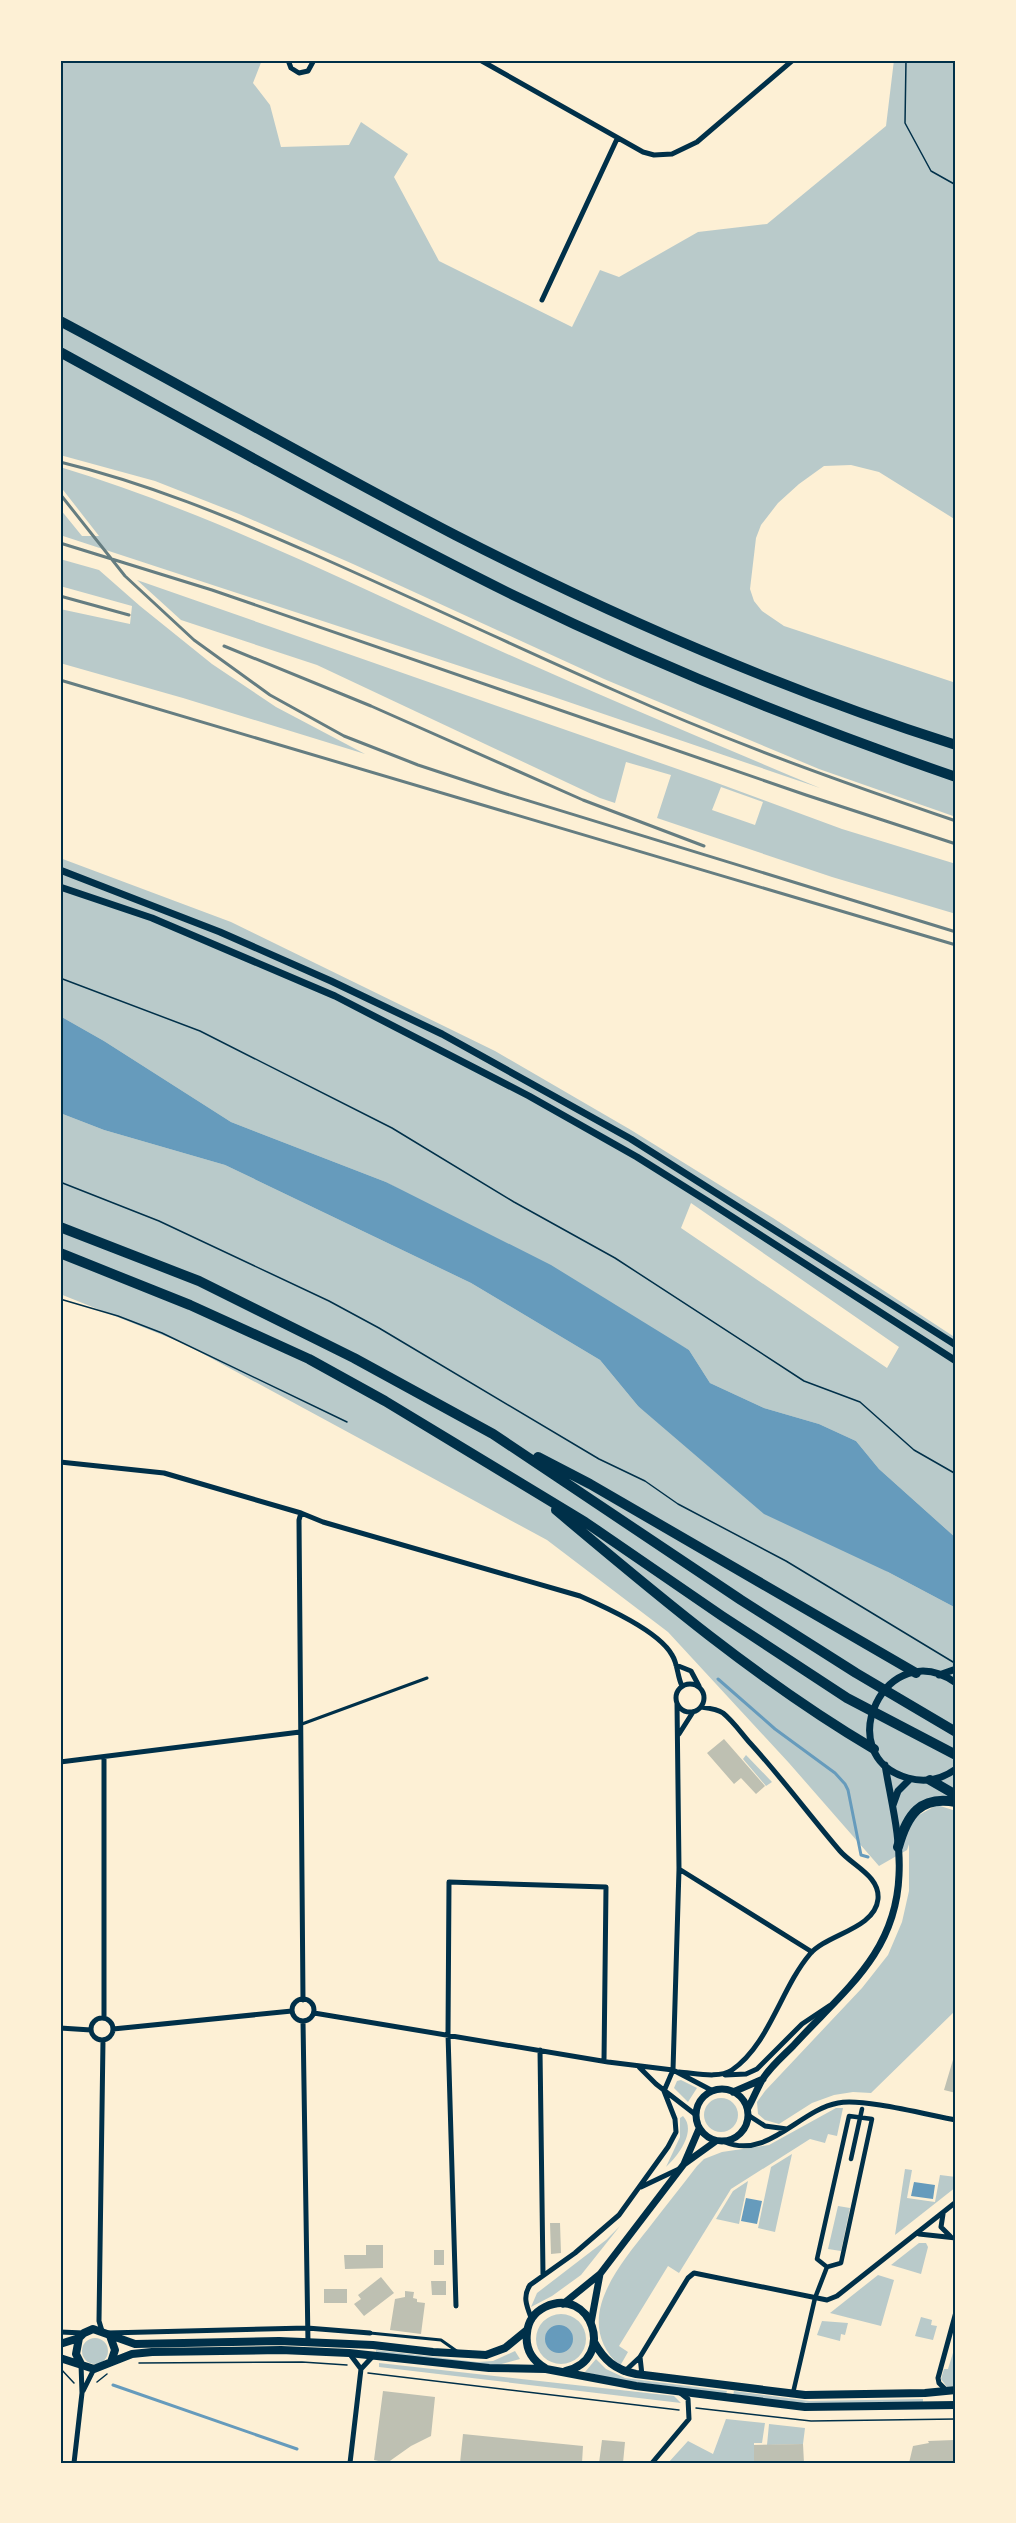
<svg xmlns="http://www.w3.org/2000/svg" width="1016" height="2523" font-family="Inter,sans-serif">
<rect width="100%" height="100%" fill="#fdf0d5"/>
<path fill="#b9caca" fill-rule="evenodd" d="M 60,60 L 262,60 L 253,83 L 270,105 L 281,147 L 349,145 L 361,122 L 408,154 L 394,177 L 439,261 L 572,327 L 600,270 L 619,277 L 698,232 L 767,224 L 886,126 L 894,60 L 956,60 L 956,520 L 879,472 L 851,465 L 824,466 L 799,484 L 778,503 L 761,525 L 756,538 L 750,589 L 754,601 L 762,611 L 784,626 L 956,683 L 956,817 L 819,769 L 604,679 L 353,564 L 239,514 L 155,481 L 60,455 Z
M 60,467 C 195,508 322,570 450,628 C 572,684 696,736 820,788 L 551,696 L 60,535 L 60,509 L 82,536 L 99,536 L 60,486 Z
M 60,559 L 99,570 L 140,606 L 212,664 L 276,707 L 365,754 L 183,698 L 60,663 L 60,609 L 130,624 L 132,606 L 60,586 Z
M 137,580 L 709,780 L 842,829 L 956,864 L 956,914 L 832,877 L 657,818 L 671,775 L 626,762 L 615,803 L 600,798 L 317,665 L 181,620 ZM 721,787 L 763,802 L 755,825 L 712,810 Z
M 60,858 L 231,922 L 495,1051 L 631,1130 L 773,1218 L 956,1338 L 956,1538 L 879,1469 L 856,1441 L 819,1424 L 764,1408 L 710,1383 L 689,1350 L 386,1182 L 231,1122 L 104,1041 L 60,1016 ZM 691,1203 L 899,1347 L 887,1368 L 681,1228 Z
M 60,1113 L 104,1130 L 225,1165 L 471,1283 L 600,1360 L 638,1406 L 888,1572 L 956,1608 L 956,1807 C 943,1801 928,1803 919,1815 L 937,1805 L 956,1811 L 956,2010 L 871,2093 L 853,2092 L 834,2095 L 812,2103 L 779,2124 L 765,2120 L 758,2114 L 757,2102 L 765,2091 L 862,1988 L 888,1955 L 902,1922 L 909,1891 L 909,1844 L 907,1850 L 879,1866 L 789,1763 L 668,1632 L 547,1540 L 185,1344 L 60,1294 Z
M 746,1755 L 772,1782 L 766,1786 L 743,1759 Z
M 681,2080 L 697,2088 L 688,2102 L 674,2088 L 677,2081 Z
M704 2115a17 17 0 1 1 34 0a17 17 0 1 1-34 0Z
M 836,2108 L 843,2108 L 837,2136 L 828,2134 L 825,2143 L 810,2139 L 731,2189 L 679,2273 L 668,2266 L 619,2346 L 628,2352 L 620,2366 C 571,2321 618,2267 648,2229 C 664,2208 681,2187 697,2166 L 704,2159 L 722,2152 L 769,2145 Z
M 683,2116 C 697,2131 678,2156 666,2167 L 680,2137 L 680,2118 Z
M 792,2154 L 775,2232 L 758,2228 L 771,2167 Z
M 905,2169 L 912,2170 L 907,2198 L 935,2202 L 940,2175 L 956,2177 L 956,2187 L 895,2235 Z
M 748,2181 L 739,2224 L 716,2219 L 733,2191 Z
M 838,2206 L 850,2208 L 841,2251 L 828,2249 Z
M 620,2226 L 581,2275 L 552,2296 L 531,2307 L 537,2293 L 606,2240 Z
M 919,2243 L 926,2243 L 928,2247 L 921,2274 L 891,2265 Z
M 878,2275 L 894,2280 L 881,2326 L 830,2313 Z
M536 2339a25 25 0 1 1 50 0a25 25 0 1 1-50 0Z
M 921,2317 L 932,2320 L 931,2325 L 937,2326 L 933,2340 L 915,2336 Z
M 822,2321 L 848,2323 L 845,2335 L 841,2334 L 840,2341 L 817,2335 Z
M82 2351a13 13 0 1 1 26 0a13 13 0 1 1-26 0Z
M 956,2343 L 956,2386 L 947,2387 L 941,2379 L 944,2369 L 948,2369 Z
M 376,2350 L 477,2362 L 493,2361 L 515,2351 L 520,2359 L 494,2366 L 376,2353 Z
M 596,2359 L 606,2369 L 625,2378 L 727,2391 L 726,2394 L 613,2379 L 585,2372 Z
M 379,2363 L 674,2396 L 681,2403 L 379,2367 Z
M 734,2391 L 809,2401 L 923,2399 L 923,2402 L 809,2404 L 733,2395 Z
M 726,2419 L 765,2423 L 762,2443 L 754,2443 L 754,2463 L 668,2463 L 688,2441 L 713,2454 Z
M 769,2424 L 805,2428 L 803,2444 L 767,2445 Z"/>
<path fill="#669bbc" d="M 60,1016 L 104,1041 L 231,1122 L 386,1182 L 551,1265 L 689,1350 L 710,1383 L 764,1408 L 819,1424 L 856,1441 L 879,1469 L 956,1538 L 956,1608 L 888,1572 L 764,1514 L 638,1406 L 600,1360 L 471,1283 L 225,1165 L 104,1130 L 60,1113 Z
M 914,2182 L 935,2185 L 933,2199 L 911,2196 Z
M 746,2198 L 762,2201 L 757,2224 L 741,2221 Z
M545 2339a14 14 0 1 1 28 0a14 14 0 1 1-28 0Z"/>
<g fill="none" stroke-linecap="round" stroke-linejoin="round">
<path stroke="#669bbc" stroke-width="3" d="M 718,1679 L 775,1729 L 835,1773 L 845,1784 L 848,1790 L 861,1855 L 868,1857
M 113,2385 L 297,2449"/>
</g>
<path fill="#bec0b2" d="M 724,1739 L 765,1786 L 756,1794 L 741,1778 L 734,1784 L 707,1753 Z
M 955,2053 L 956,2053 L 956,2093 L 944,2090 Z
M 550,2223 L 560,2223 L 561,2253 L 551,2254 Z
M 366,2245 L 383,2245 L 383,2268 L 345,2269 L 344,2255 L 366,2255 Z
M 434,2250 L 444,2250 L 444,2265 L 434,2265 Z
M 381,2277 L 394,2293 L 364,2316 L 354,2304 L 361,2299 L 358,2295 Z
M 431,2281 L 446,2281 L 446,2295 L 432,2295 Z
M 324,2289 L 347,2289 L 347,2303 L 324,2303 Z
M 405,2291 L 414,2292 L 413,2298 L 417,2299 L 417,2302 L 425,2303 L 421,2334 L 390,2330 L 395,2299 L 405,2297 Z
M 383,2391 L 435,2397 L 431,2436 L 411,2446 L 387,2463 L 374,2460 Z
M 463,2434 L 583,2446 L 582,2463 L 460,2463 Z
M 602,2440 L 625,2442 L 623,2463 L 599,2463 Z
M 954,2440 L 956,2463 L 909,2463 L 913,2446 L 929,2443 L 928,2441 Z
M 803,2444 L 804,2463 L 754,2463 L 754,2445 Z"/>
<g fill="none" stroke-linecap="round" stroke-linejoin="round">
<path stroke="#003049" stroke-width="1.5" d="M 906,60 L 905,123 L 931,171 L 956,185
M 60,978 L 200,1031 L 392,1128 L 514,1202 L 615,1258 L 804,1381 L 860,1402 L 914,1450 L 956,1474
M 60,1182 L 159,1221 L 329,1301 L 379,1328 L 599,1459 L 645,1481 L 678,1504 L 786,1561 L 953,1662
M 60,1299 L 118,1316 L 162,1333 L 347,1422
M 139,2363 L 302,2362 L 347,2365
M 60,2368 L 74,2383
M 368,2373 L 679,2410
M 97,2382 L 107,2374
M 696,2408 L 811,2421 L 956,2419"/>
<path stroke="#003049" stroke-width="3" d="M 302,1724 L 427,1678
M 370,2333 L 441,2340 L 458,2352"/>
<path stroke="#003049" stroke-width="4.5" d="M 849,2116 L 872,2119 L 841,2263 L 827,2267 L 817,2259 Z
M 851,2159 L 862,2109
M 793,2393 L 815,2298 L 827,2267"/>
<path stroke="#003049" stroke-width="5" d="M 288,60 L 291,68 L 299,73 L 308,71 L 314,60
M 480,60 L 643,152 L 654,155 L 672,154 L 697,142 L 793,60
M 542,300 L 617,139
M 60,1462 L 164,1473 L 301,1513 L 323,1522 L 580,1596 C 605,1607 659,1631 672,1655 C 678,1664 677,1676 682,1686
M 301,1513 L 299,1520 L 303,2000
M 676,1665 L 691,1671 L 699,1686
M676 1698a14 14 0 1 1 28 0a14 14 0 1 1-28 0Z
M 679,1734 L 693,1712
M 60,1762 L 300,1732
M 679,1869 L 812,1952
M292 2010a11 11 0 1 1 22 0a11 11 0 1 1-22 0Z
M 314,2013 L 608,2062 L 673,2070 L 713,2091
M 104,2018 L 104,1759
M91 2029a11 11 0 1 1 22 0a11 11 0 1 1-22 0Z
M 303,2021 L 308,2343
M 60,2028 L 91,2030
M 113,2029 L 292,2011
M 540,2050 L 543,2275
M 639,2067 L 656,2084 L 696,2115
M 679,2072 C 695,2073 719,2079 732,2070 C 769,2045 781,1988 810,1954 C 827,1934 875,1929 878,1899 C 880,1876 853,1866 840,1851 C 810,1816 782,1778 750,1743 C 742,1734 733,1721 723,1713 C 717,1709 708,1708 701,1707
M 725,2075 L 746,2074 L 757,2069 L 802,2024 L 829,2006
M 748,2115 L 765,2126 L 787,2129
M 725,2142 C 768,2160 799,2110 838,2103 C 863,2098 928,2115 956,2120
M 641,2187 L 679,2169
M 943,2214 L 941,2227 L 950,2236
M 919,2234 L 956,2238
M 456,2306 L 448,2034 L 449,1882 L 606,1887 L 604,2061
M 532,2320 C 527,2307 522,2297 530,2285 L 575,2253 L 619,2215 L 668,2147 L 676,2132 L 675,2119 L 664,2091 L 673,2070 L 679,1869 L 677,1703
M 102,2331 L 99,2321 L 103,2040
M 60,2332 L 84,2333
M 108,2333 L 307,2328 L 370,2333
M 349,2353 L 361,2369 L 350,2463
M 640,2357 L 642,2375
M 361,2369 L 374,2355
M 624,2372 L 640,2357 L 688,2278 L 694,2273 L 827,2300 L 837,2296 L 956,2202
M 83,2391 L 94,2369
M 947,2391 L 939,2383 L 938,2378 L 956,2312
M 74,2463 L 82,2393 L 81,2364
M 652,2463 L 689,2419 L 688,2399 L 679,2392"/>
<path stroke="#003049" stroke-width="7" d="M 60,870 L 220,932 L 331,981 L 442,1034 L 631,1139 L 956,1345
M 60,887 L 152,918 L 335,996 L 529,1096 L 637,1157 L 712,1204 L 956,1361
M 939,1675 L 956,1669
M 956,1683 C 886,1633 829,1756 908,1778 C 925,1783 942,1779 956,1769
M 893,1805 L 898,1791 L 910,1779
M696 2115a26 26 0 1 1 52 0a26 26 0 1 1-52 0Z
M 733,2092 L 763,2079
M 748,2108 C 753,2099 757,2089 762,2080 C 770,2067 783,2056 793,2046 C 843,1991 896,1954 899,1875 C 901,1838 891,1801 885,1765
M 684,2164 L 716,2141
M 563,2304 L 600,2274 L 684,2164 L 699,2129
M 591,2323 L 600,2274"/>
<path stroke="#003049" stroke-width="8" d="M 110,2336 L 115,2350 L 111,2362
M 79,2338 L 76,2354 L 81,2364
M 594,2342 C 604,2360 615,2370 636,2374 L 805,2395 L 925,2393 L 956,2390
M 60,2344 L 79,2338 L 84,2333 L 93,2329 L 135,2344 L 279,2341 L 373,2345 L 433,2352 L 486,2355 L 505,2348 L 527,2330
M 60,2358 L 94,2369 L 132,2354 L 152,2352 L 281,2350 L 349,2353 L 489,2368 L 546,2369 L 636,2386 L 805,2407 L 956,2405
M 545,2368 C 532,2360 525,2348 527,2333 C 528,2321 535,2312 545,2307 C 591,2285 617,2359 566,2371"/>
<path stroke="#003049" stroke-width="10" d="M 60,321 C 192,391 322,466 455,535 C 617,618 783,690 956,745
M 60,352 C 210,434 360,519 513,595 C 657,665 805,725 956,777
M 60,1227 L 199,1281 L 354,1358 L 493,1434 L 741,1600 L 856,1673 L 956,1732
M 60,1253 L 190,1305 L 309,1359 L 385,1401 L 585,1522 L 722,1616 L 847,1698 L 956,1755
M 538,1457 L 590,1484 L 916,1673
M 556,1510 C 658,1596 759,1681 874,1749
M 930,1780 L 956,1795
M 898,1847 C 907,1815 920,1795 956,1802"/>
<path stroke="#657d81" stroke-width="3" d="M 60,462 C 147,483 229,517 311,553 C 413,598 514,646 616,691 C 727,741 841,782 956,821
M 60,494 L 125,576 L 194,640 L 270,695 L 344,736 L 418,765 L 500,792 L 956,932
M 60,543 L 212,590 L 806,795 L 956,844
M 60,596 L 129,615
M 224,646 L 371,706 L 583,800 L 704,846
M 60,680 L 956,945"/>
</g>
<rect width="1016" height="2523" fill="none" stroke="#fdf0d5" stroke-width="123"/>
<rect x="62" y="62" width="892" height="2400" fill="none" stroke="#003049" stroke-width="2"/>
</svg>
